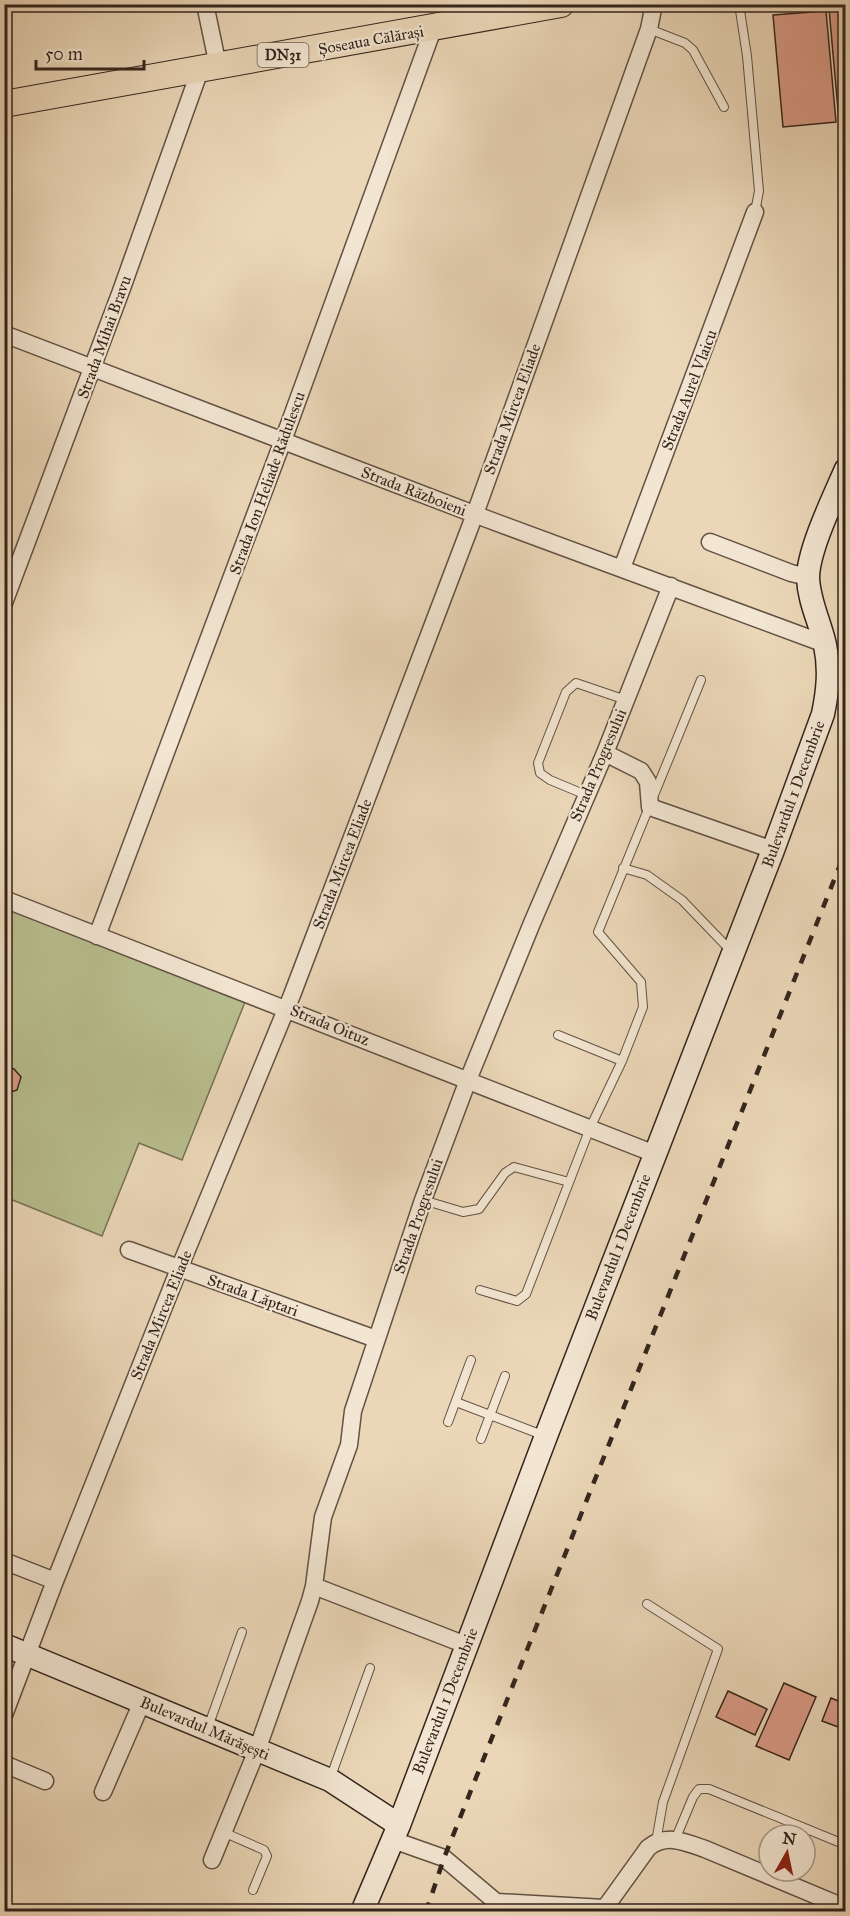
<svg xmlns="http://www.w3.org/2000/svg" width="850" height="1916" font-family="'IM FELL Great Primer',serif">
<rect width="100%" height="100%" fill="#ebd7b8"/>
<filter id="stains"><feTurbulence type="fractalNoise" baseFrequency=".00333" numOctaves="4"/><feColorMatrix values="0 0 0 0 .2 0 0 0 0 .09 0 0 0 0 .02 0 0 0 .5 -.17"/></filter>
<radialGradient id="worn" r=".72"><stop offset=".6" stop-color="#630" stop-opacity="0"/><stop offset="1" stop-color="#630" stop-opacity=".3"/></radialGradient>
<path fill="#b8be8e" stroke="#767256" stroke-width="1.5" d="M 4,902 L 245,1002 L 182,1160 L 139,1143 L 102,1236 L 5,1197 Z"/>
<path fill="#db9c89" stroke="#34251d" stroke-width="1.5" d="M 846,7 L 846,120 L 839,121 L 829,9 Z
M 826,11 L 836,122 L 783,127 L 773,15 Z
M 4,1066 L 14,1069 L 21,1077 L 17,1090 L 8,1093 L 4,1092 Z
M 784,1683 L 816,1697 L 789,1760 L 756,1746 Z
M 728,1691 L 767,1709 L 755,1735 L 716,1717 Z
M 831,1698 L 846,1704 L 846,1730 L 822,1721 Z"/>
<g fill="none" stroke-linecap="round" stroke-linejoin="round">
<g stroke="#625244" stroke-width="10">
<path id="lane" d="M 739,4 L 747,56 L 759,191 L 755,212
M 649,29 L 685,43 L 693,50 L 724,107
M 586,795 L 550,780 L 540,773 L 538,763 L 566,692 L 576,683 L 626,700
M 623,868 L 647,875 L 682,900 L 732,952
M 558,1035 L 622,1061
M 423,1200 L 463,1212 L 479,1209 L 505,1173 L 514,1167 L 569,1182
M 480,1290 L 517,1301 L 526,1294 L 590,1128 L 622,1061 L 643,1007 L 641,982 L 598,932 L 701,680
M 456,1402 L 545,1436
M 448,1422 L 471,1360
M 481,1439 L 505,1376
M 647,1604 L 718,1649 L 663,1802 L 656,1842
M 208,1727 L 242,1632
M 330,1779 L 370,1668
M 223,1832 L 264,1850 L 267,1856 L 253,1890
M 675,1840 L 693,1797 L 699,1789 L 709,1789 L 846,1845"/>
</g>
<g stroke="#625244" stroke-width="19">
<path id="street" d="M 205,4 L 218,66
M 4,334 L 487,519 L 825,644
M 710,542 L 791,573 L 808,577
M 622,568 L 755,212
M 4,603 L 121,291 L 200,70
M 605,753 L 641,771 L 648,782 L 650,807 L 773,850
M 4,899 L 655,1154
M 97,936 L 288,427 L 433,29
M 129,1250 L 376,1339
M 4,1561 L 55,1581
M 314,1586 L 466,1645
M 4,1715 L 55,1581 L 179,1269 L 292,995 L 475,514 L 649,29 L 654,4
M 4,1764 L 45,1781
M 103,1792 L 142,1702
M 393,1840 L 444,1858 L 508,1912
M 212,1860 L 257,1750 L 310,1601 L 314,1586 L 323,1517 L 349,1445 L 353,1411 L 423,1200 L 468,1080 L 532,923 L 605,753 L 671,586
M 497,1902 L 604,1908
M 602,1912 L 648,1848 C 666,1833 685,1842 705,1849 L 846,1908"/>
</g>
<g stroke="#34251d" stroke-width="25">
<path id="secondary" d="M 4,1645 L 330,1780 L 399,1825
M 362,1912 L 399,1825 L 546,1436 L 773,850 L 823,714 C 828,690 830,669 825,645 C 820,622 809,602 808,578 C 808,550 834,497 846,469"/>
</g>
<g stroke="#34251d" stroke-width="28">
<path id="primary" d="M 4,104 L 561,4"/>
</g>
<use href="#lane" stroke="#f2e5d1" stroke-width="8"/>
<use href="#street" stroke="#f2e5d1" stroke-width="16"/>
<use href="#secondary" stroke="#f2e5d1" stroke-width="22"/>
<use href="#primary" stroke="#ebd7b8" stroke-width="26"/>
<path stroke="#34251d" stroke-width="4.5" stroke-dasharray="10 10" stroke-linecap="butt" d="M 426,1912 L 444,1858 L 846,850"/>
</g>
<g text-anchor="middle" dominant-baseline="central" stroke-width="4.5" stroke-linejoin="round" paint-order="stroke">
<rect fill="#f2e5d1" stroke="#6d5f53" stroke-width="1.5" x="257.5" y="43" width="51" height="24" rx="4.5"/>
<g font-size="15" font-weight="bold" fill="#34251d">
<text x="283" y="55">DN31</text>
</g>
<g font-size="16" fill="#34251d" stroke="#f2e5d1">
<text transform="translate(371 40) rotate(-10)">Șoseaua Călărași</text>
<text transform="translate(104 337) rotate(-70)">Strada Mihai Bravu</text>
<text transform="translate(689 390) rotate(-69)">Strada Aurel Vlaicu</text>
<text transform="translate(512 409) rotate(-70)">Strada Mircea Eliade</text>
<text transform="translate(267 483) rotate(-70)">Strada Ion Heliade Rădulescu</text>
<text transform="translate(414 491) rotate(21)">Strada Războieni</text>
<text transform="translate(598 765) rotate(-67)">Strada Progresului</text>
<text transform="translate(793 794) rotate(-70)">Bulevardul 1 Decembrie</text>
<text transform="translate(342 864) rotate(-69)">Strada Mircea Eliade</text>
<text transform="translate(330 1025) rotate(22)">Strada Oituz</text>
<text transform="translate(418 1216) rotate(-71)">Strada Progresului</text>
<text transform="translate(618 1247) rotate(-69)">Bulevardul 1 Decembrie</text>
<text transform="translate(253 1295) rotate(20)">Strada Lăptari</text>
<text transform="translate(161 1315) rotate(-68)">Strada Mircea Eliade</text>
<text transform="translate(445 1701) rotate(-69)">Bulevardul 1 Decembrie</text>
<text transform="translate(205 1728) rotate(23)">Bulevardul Mărășești</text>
</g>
</g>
<rect width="850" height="1916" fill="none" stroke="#ebd7b8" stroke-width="24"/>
<rect x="6" y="6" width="838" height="1904" fill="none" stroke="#34251d" stroke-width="3"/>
<rect x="12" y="12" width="826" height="1892" fill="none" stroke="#34251d" stroke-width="1.5"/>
<g transform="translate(787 1853) rotate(9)"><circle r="28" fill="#f2e5d1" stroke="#a69889" stroke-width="1.5"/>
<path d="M0-4.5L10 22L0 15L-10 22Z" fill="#8f2418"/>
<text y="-9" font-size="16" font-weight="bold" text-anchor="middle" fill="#34251d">N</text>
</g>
<path d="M36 60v9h108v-9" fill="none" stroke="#34251d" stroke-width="3"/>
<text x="45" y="60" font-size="18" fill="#34251d" stroke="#f2e5d1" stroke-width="4.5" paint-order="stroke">50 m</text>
<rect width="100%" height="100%" filter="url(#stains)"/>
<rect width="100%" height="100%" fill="url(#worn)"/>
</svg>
